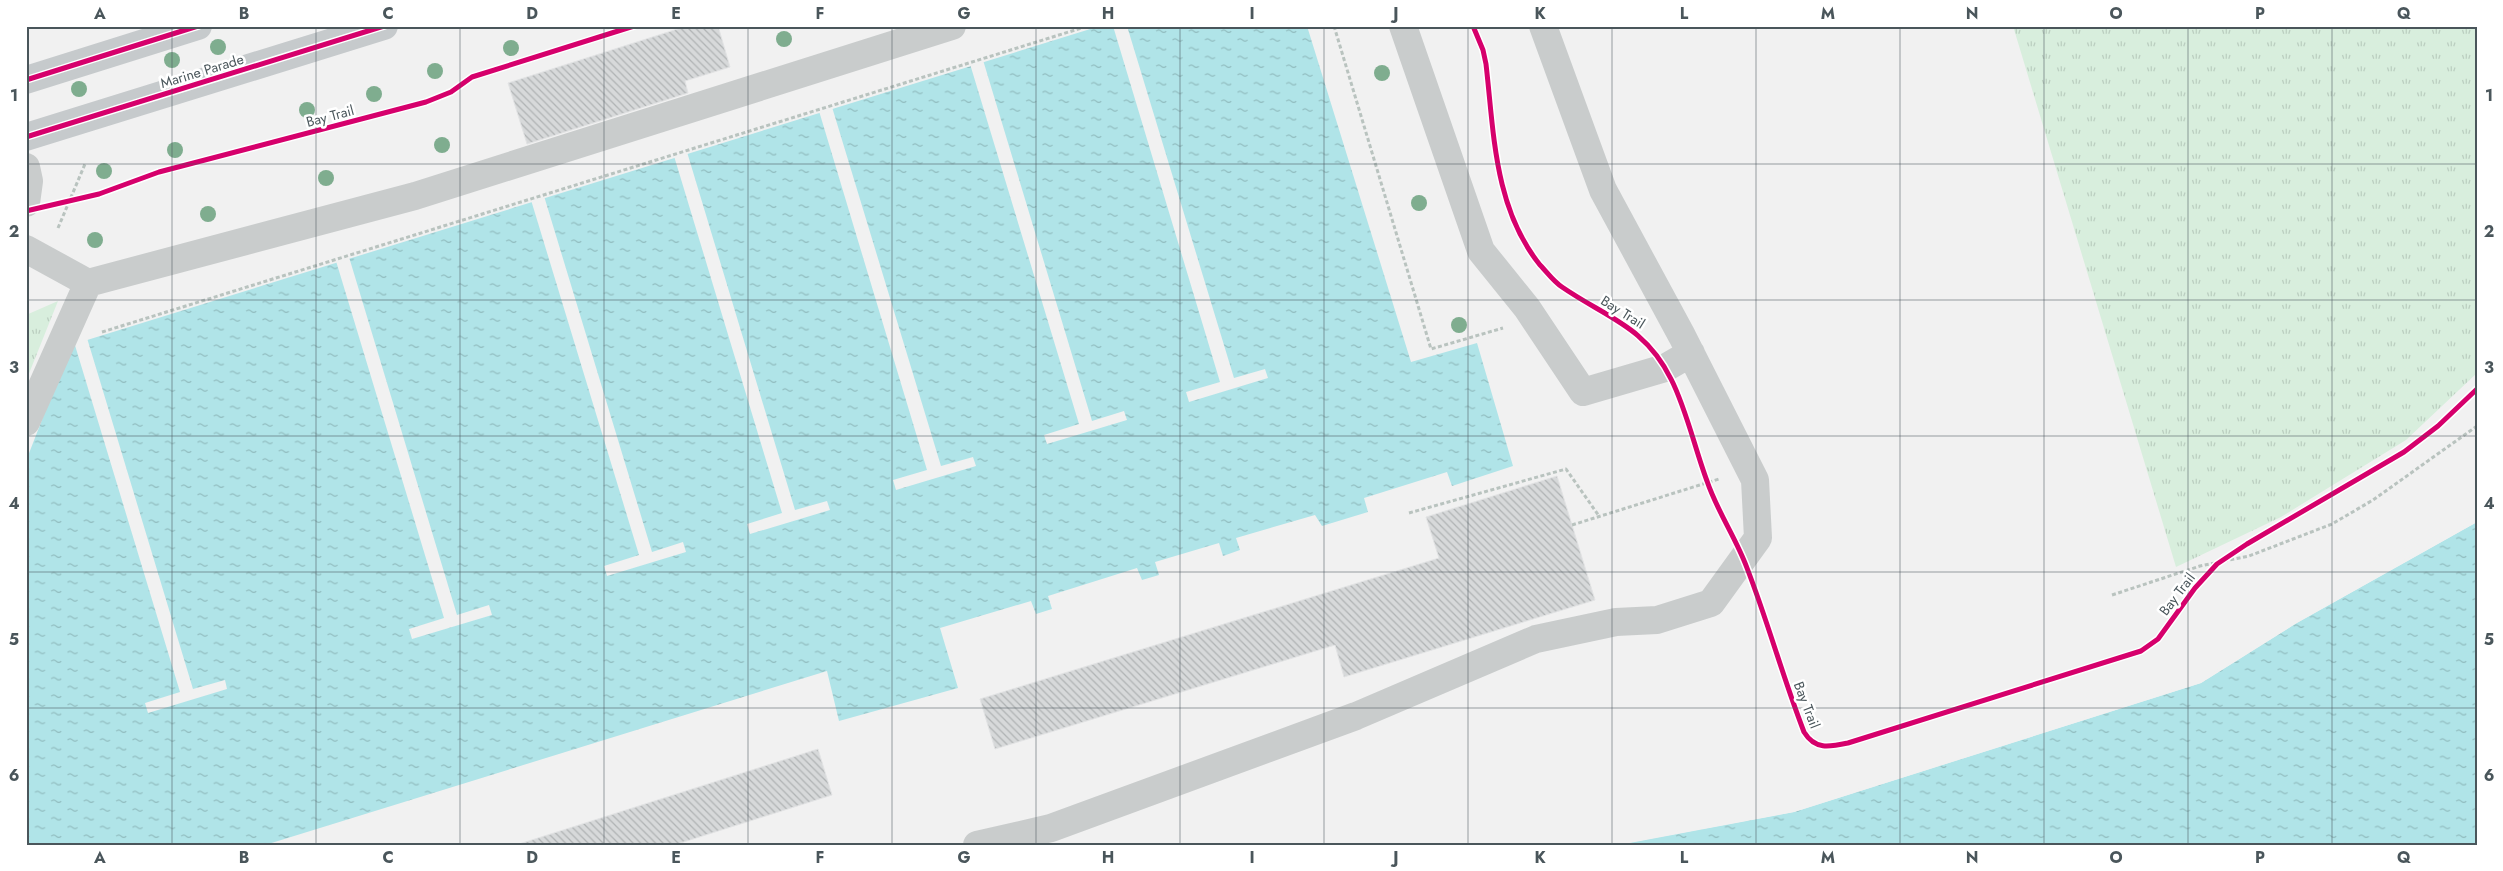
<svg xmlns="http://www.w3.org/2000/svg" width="2503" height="871" font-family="Jost,sans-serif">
<defs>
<pattern id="park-tufts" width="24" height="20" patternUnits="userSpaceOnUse" patternTransform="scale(1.25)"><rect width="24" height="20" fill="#d8eedd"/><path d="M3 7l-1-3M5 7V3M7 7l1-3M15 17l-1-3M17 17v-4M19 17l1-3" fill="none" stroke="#bbcec0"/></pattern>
<pattern id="water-ripples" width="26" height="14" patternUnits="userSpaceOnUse" patternTransform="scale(1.25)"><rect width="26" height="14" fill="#b0e4e8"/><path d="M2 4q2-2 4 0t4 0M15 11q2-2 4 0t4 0" fill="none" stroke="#91bcbf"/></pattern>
<pattern id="building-back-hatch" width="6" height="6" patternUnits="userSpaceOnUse" patternTransform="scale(1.25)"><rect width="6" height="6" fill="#d7d9da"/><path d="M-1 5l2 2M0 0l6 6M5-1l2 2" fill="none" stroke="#b0b3b4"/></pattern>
</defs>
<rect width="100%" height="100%" fill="#f1f1f1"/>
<path fill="url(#park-tufts)" d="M 2013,26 L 2477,26 L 2477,373 L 2406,440 L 2281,517 L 2176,567 Z
M 58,301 L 26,381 L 26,315 Z"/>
<path fill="url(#water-ripples)" d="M 1100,26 L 1307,26 L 1411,362 L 1477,343 L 1513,466 L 1452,486 L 1447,472 L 1364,498 L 1368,512 L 1322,526 L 1315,515 L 1236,538 L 1240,550 L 1223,556 L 1219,543 L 1155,562 L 1159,575 L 1142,580 L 1137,568 L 1048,596 L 1052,609 L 1036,614 L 1031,601 L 940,628 L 958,688 L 839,721 L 827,671 L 265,845 L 26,845 L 26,461 L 71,345 Z
M 2477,522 L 2477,845 L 1619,845 L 1794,812 L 2201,683 L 2295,624 Z"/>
<path fill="#f1f1f1" d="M 1113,26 L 1127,26 L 1234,378 L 1265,369 L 1268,378 L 1189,402 L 1186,392 L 1220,382 Z
M 983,60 L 1092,421 L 1124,411 L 1127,420 L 1047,444 L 1044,435 L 1079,424 L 970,64 Z
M 832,107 L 941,466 L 973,457 L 976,466 L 896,490 L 893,480 L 927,470 L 819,111 Z
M 687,152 L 795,510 L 827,501 L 830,510 L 750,534 L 747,524 L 782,513 L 674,156 Z
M 544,196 L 652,552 L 683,542 L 686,552 L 607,576 L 604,566 L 639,555 L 531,200 Z
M 349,257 L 457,615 L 489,605 L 492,615 L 412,639 L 409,629 L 444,618 L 336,261 Z
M 87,338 L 193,689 L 225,680 L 227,689 L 148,713 L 145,703 L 180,692 L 74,342 Z
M 2477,519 L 2477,522 L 2295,624 L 2201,683 L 1794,812 L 1616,845 L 1618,842 L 1793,809 L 2200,681 L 2294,622 Z"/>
<path fill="url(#building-back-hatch)" stroke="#e2e3e4" d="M 687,26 L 718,26 L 730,67 L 685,81 L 688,93 L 527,144 L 508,83 Z
M 1557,476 L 1595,600 L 1344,677 L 1335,645 L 995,749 L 980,699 L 1439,558 L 1426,517 Z
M 818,749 L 832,795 L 674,845 L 516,845 Z"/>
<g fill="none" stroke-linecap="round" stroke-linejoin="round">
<path stroke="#b9c3bf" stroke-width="3" stroke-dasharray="4 2.5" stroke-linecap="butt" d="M 1334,26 L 1431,349 L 1503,328
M 58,228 L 85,164
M 102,332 L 1088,26
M 1409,513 L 1566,469 L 1599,516
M 1572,525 L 1719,479
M 2112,595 L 2200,566 L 2249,556 L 2332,524 L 2373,500 L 2477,426"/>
<path stroke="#c9cccc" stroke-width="28" d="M 1403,26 L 1481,251 L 1527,308 L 1583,392 L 1665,368 L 1691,353
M 26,167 L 29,181 L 26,203
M 26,249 L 88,283 L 415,196 L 952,26
M 26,422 L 88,283
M 977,845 L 1051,828 L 1356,716 L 1536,639 L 1616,622 L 1657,620 L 1711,603 L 1758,538 L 1755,480 L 1682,336 L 1603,190 L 1543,26"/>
<path stroke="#c6cacc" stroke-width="28" d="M 26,80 L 198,26
M 26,137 L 384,26"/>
<g stroke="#fff" stroke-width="8">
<path id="cycleway" d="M 1473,26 L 1483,50 L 1486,64 C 1494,133 1494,208 1540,265 C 1547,272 1553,281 1562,287 C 1607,318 1645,326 1671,379 C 1686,408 1695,449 1707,481 C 1717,511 1736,538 1747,568 C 1768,622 1783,678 1804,732 C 1815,750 1829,747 1848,743 L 2141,651 L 2158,639 L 2195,588 L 2217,564 L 2247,544 L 2404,452 L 2438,426 L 2477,389
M 26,80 L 198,26
M 26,137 L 384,26
M 26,211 L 99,194 L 159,172 L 426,102 L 451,92 L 472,77 L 634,26"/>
</g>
<use href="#cycleway" stroke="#d6006c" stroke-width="5"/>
</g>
<g fill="#7fad8f">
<circle cx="784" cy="39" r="8"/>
<circle cx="218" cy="47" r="8"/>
<circle cx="511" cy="48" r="8"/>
<circle cx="172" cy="60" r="8"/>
<circle cx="435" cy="71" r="8"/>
<circle cx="1382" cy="73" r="8"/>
<circle cx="79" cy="89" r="8"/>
<circle cx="374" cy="94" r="8"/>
<circle cx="307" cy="110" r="8"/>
<circle cx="442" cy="145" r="8"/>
<circle cx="175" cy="150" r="8"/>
<circle cx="104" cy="171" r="8"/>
<circle cx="326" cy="178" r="8"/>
<circle cx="1419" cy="203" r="8"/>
<circle cx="208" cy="214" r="8"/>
<circle cx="95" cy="240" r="8"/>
<circle cx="1459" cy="325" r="8"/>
</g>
<path fill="none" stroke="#4a565b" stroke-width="1" stroke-opacity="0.55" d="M 172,26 L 172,845M 316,26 L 316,845M 460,26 L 460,845M 604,26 L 604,845M 748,26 L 748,845M 892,26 L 892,845M 1036,26 L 1036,845M 1180,26 L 1180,845M 1324,26 L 1324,845M 1468,26 L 1468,845M 1612,26 L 1612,845M 1756,26 L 1756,845M 1900,26 L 1900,845M 2044,26 L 2044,845M 2188,26 L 2188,845M 2332,26 L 2332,845M 26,164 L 2477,164M 26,300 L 2477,300M 26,436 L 2477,436M 26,572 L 2477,572M 26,708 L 2477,708"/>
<g text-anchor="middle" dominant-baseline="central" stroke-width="5" stroke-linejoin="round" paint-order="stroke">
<g font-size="14" fill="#4a565b" stroke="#fff">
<text transform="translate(202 71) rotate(-17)">Marine Parade</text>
<text transform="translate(330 116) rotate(-15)">Bay Trail</text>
<text transform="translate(1623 312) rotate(32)">Bay Trail</text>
<text transform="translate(2177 594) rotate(-53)">Bay Trail</text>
<text transform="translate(1807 705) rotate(69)">Bay Trail</text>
</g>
</g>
<rect width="2503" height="871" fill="none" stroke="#ffffff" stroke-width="55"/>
<rect x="28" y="28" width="2448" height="816" fill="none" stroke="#4a565b" stroke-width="2"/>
<g font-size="16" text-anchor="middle" font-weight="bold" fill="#4a565b">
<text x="100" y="19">A</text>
<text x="244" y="19">B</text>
<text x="388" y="19">C</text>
<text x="532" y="19">D</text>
<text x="676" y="19">E</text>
<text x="820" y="19">F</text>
<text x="964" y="19">G</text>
<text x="1108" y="19">H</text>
<text x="1252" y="19">I</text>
<text x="1396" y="19">J</text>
<text x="1540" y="19">K</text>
<text x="1684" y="19">L</text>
<text x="1828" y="19">M</text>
<text x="1972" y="19">N</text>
<text x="2116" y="19">O</text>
<text x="2260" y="19">P</text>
<text x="2404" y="19">Q</text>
<text x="14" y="101">1</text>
<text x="2489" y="101">1</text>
<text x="14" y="237">2</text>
<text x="2489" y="237">2</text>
<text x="14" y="373">3</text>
<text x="2489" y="373">3</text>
<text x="14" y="509">4</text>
<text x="2489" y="509">4</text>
<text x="14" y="645">5</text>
<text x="2489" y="645">5</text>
<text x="14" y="781">6</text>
<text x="2489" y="781">6</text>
<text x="100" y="863">A</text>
<text x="244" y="863">B</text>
<text x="388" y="863">C</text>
<text x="532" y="863">D</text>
<text x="676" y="863">E</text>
<text x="820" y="863">F</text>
<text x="964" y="863">G</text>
<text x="1108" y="863">H</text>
<text x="1252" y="863">I</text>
<text x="1396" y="863">J</text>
<text x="1540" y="863">K</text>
<text x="1684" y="863">L</text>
<text x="1828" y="863">M</text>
<text x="1972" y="863">N</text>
<text x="2116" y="863">O</text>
<text x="2260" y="863">P</text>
<text x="2404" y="863">Q</text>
</g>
</svg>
